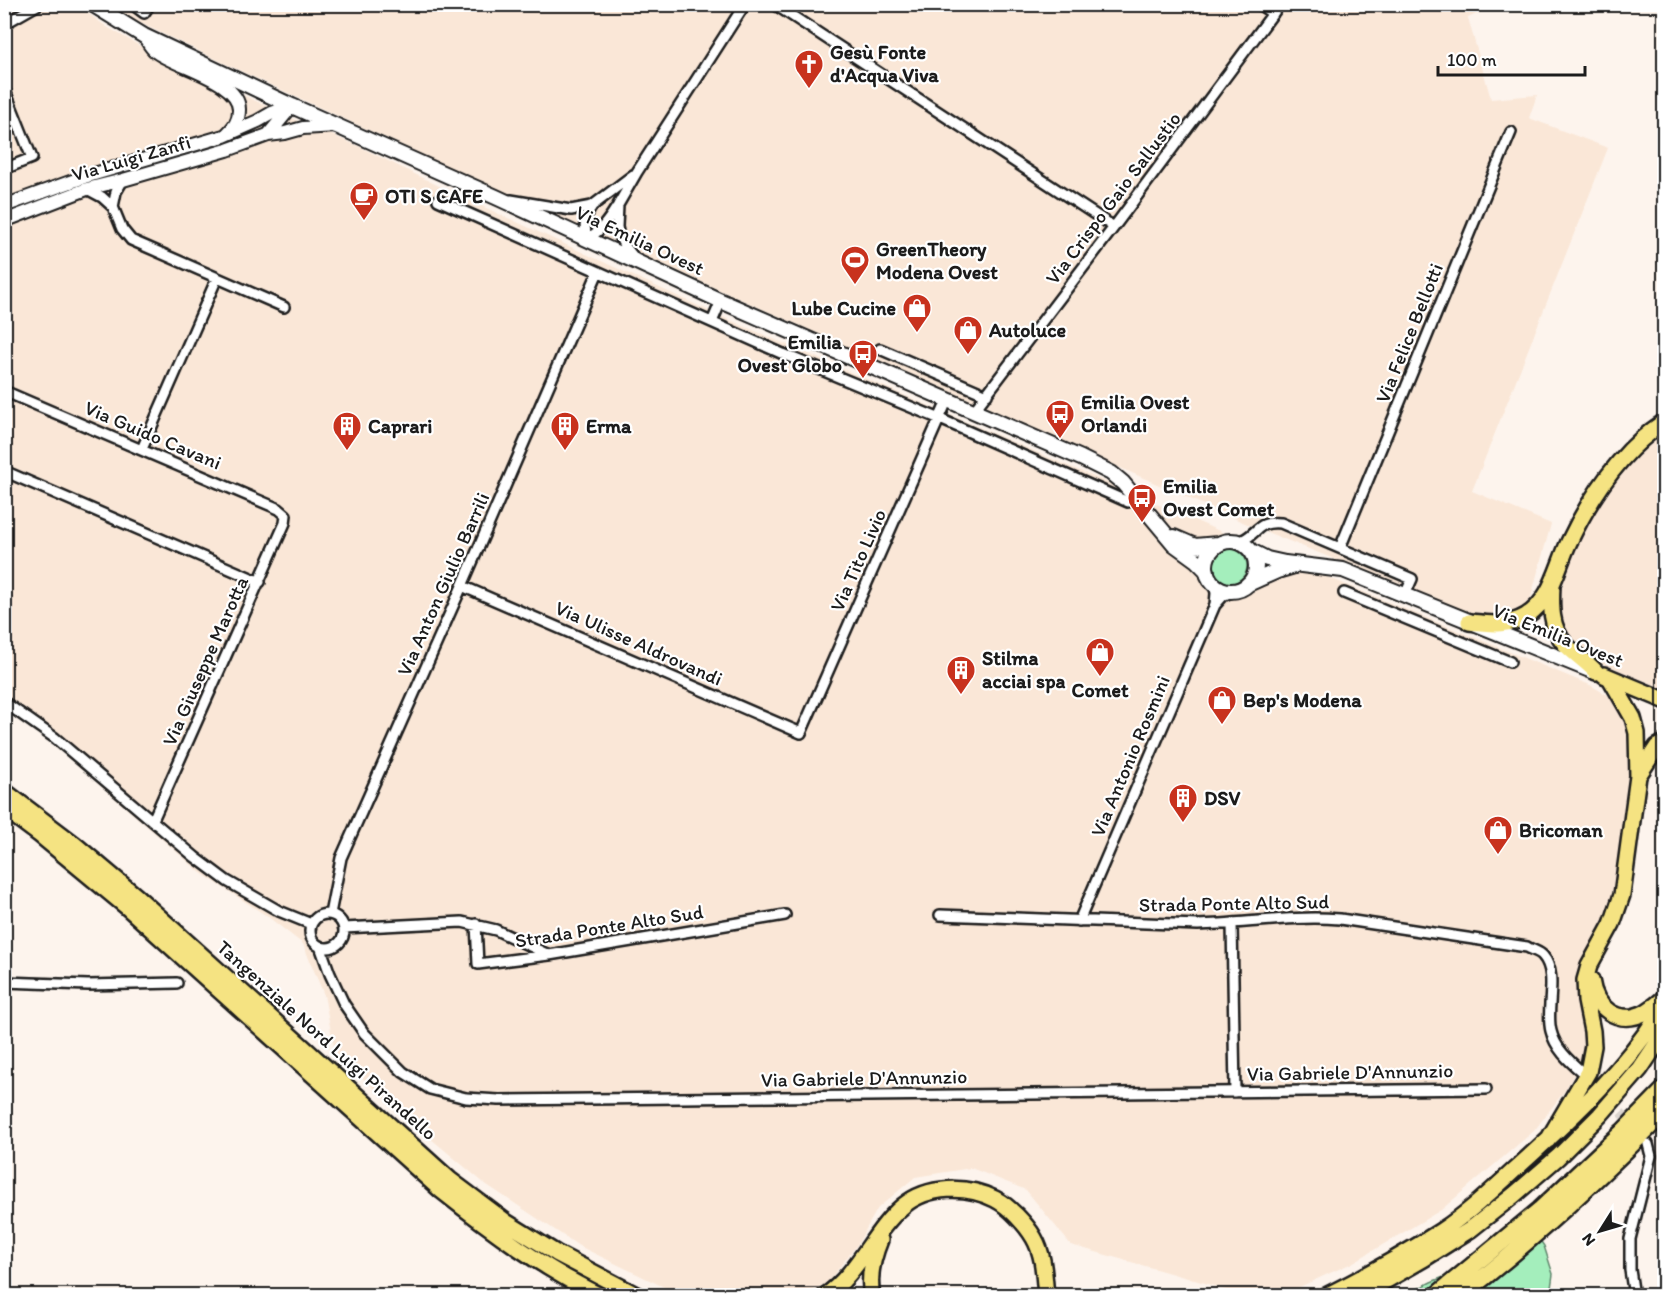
<svg xmlns="http://www.w3.org/2000/svg" width="1669" height="1300" font-family="Itim,sans-serif">
<rect width="100%" height="100%" fill="#fdf4ed"/>
<filter id="ink" filterUnits="userSpaceOnUse"><feTurbulence type="fractalNoise" baseFrequency=".0167" numOctaves="2"/><feDisplacementMap in="SourceGraphic" scale="12" xChannelSelector="R" yChannelSelector="G"/><feConvolveMatrix kernelMatrix="1 2 1 2 8 2 1 2 1" color-interpolation-filters="sRGB"/></filter>
<g filter="url(#ink)">
<path fill="#fae7d7" d="M 75,4 L 107,27 L 142,47 L 298,121 L 358,146 L 445,189 L 725,318 L 1310,570 L 1590,685 L 1609,696 L 1622,709 L 1632,736 L 1625,829 L 1616,898 L 1580,1007 L 1585,1035 L 1581,1061 L 1566,1089 L 1534,1131 L 1441,1210 L 1352,1263 L 1282,1295 L 1240,1295 L 1205,1283 L 1071,1245 L 1026,1190 L 971,1168 L 915,1177 L 878,1208 L 857,1245 L 827,1283 L 804,1295 L 685,1296 L 668,1289 L 579,1246 L 484,1183 L 406,1118 L 335,1052 L 324,995 L 303,944 L 267,916 L 201,873 L 42,735 L 5,710 L 5,5 Z
M 109,5 L 1490,5 L 1491,7 L 1468,18 L 1491,99 L 1537,95 L 1529,118 L 1608,148 L 1472,491 L 1551,524 L 1529,604 L 1518,614 L 1498,620 L 1478,617 L 1254,527 L 645,257 L 247,74 L 130,18 Z
M 1664,432 L 1664,689 L 1583,656 L 1567,643 L 1556,607 L 1569,564 L 1584,528 L 1604,494 L 1635,458 Z"/>
<path fill="#a4eebc" stroke="#60856c" stroke-width="1.5" d="M1213 566a17 17 0 1 1 34 0a17 17 0 1 1-34 0Z
M 1535,1233 L 1544,1246 L 1553,1274 L 1550,1295 L 1404,1296 L 1431,1282 L 1467,1268 Z"/>
<g fill="none" stroke-linecap="round" stroke-linejoin="round">
<path stroke="#dbd4ce" stroke-width="9" stroke-dasharray="9 4.5" stroke-linecap="butt" d="M 1583,1074 L 1605,1094 L 1634,1127"/>
<g stroke="#1c1c1c" stroke-width="14">
<path id="minor" d="M 132,4 L 144,13 L 150,4
M 774,4 L 1114,227
M 1259,4 L 1273,14
M 4,24 L 39,4
M 4,88 L 32,158 L 4,169
M 87,189 L 102,197 L 113,207 L 122,229 L 131,240 L 284,307
M 438,200 L 783,354 L 940,419 L 1128,502
M 511,200 L 571,210 L 592,206 L 633,175
M 592,206 C 584,218 584,226 587,239 C 601,231 608,221 616,208
M 113,207 L 116,192 L 123,180
M 636,260 L 624,245 L 619,236 L 617,227 L 618,205 L 637,172 L 745,4
M 712,322 L 721,301
M 880,349 L 987,395
M 4,391 L 279,509 L 286,515 L 285,523 L 153,820
M 973,412 L 1114,227 L 1280,4
M 142,449 L 217,278
M 4,471 L 260,582
M 1238,542 C 1258,536 1255,520 1281,523 L 1412,579 L 1405,595
M 1340,548 L 1511,132
M 462,586 L 801,733 L 947,401
M 1344,593 L 1510,662
M 1215,605 L 1223,596 L 1233,591
M 4,702 L 55,738 L 195,857 L 227,881 L 279,911 L 311,924
M310 931a17 17 0 1 1 34 0a17 17 0 1 1-34 0Z
M 330,914 L 341,858 L 462,586 L 598,272
M 940,915 L 1198,925 C 1245,924 1293,915 1340,919 L 1527,947 C 1532,950 1540,952 1543,956 C 1559,974 1545,1009 1551,1031 C 1555,1048 1569,1061 1582,1072
M 1079,921 L 1215,605 L 1216,593 L 1214,584
M 476,924 L 478,964 L 549,955 L 785,915
M 1232,924 L 1235,1092
M 344,928 L 462,922 L 496,930 L 549,955
M 320,946 L 330,974 L 344,1004 L 364,1033 L 403,1072 L 430,1089 L 466,1098 L 499,1100 L 1486,1089
M 4,982 L 88,985 L 177,983
M 1634,1296 L 1630,1270 L 1630,1239 L 1651,1156 L 1648,1144"/>
</g>
<g stroke="#1c1c1c" stroke-width="16">
<path id="tertiary" d="M 144,36 C 147,40 150,47 155,51 C 175,67 240,80 239,110 C 239,121 234,127 227,134
M 268,135 L 292,106
M 4,206 L 84,177 L 224,136 L 258,121 L 272,113 L 292,106
M 4,221 L 87,189 L 123,180 L 227,150 L 268,135 L 285,133 L 303,128 L 336,126"/>
</g>
<g stroke="#1c1c1c" stroke-width="18">
<path id="secondary" d="M 92,4 L 144,36 L 292,106 L 496,197 L 721,301 L 1081,458 L 1111,473 L 1123,483 L 1174,544 L 1196,560 L 1207,571
M 1174,537 L 1195,546 L 1218,544
M1206 566a25 25 0 1 1 50 0a25 25 0 1 1-50 0Z
M 1251,551 L 1267,559 L 1285,563 L 1343,570 L 1592,671
M 1248,584 L 1277,571 L 1294,566"/>
</g>
<g stroke="#1c1c1c" stroke-width="20">
<path id="primary" d="M 1604,675 L 1664,700"/>
</g>
<g stroke="#1c1c1c" stroke-width="20">
<path id="trunk" d="M 1552,585 C 1551,605 1550,627 1565,644 C 1573,653 1587,662 1596,672
M 1469,622 C 1490,624 1507,627 1526,616 C 1552,600 1557,567 1569,542 C 1591,496 1620,451 1664,422
M 1638,776 L 1657,747 L 1664,743
M 4,791 L 74,844 L 137,897 L 450,1180 L 506,1222 L 556,1253 L 638,1296
M 4,808 L 40,835 L 127,907 L 442,1191 C 491,1230 543,1268 600,1296
M 1591,980 C 1595,1008 1618,1027 1646,1012 C 1652,1008 1659,1003 1664,998
M 1548,1140 L 1588,1072 L 1593,1046 L 1592,1031 L 1586,1001 L 1585,980 L 1589,966 L 1612,924 L 1622,895 L 1638,776 L 1637,733 L 1633,718 L 1610,678
M 825,1296 C 859,1273 873,1231 903,1206 C 928,1185 967,1185 995,1199 C 1009,1206 1026,1224 1034,1238 C 1044,1255 1044,1276 1046,1296
M 872,1296 C 868,1277 873,1257 880,1240
M 1326,1296 C 1366,1276 1404,1255 1441,1231 C 1470,1212 1496,1187 1521,1164 C 1574,1116 1627,1067 1664,1006
M 1359,1296 L 1425,1258 L 1471,1229 L 1514,1195 L 1558,1157 L 1600,1115 L 1640,1069 L 1664,1033"/>
</g>
<g stroke="#1c1c1c" stroke-width="21">
<path id="motorway" d="M 1436,1296 L 1540,1210 L 1623,1132 L 1664,1090
M 1460,1296 C 1533,1240 1600,1177 1664,1112"/>
</g>
<use href="#minor" stroke="#fff" stroke-width="9"/>
<use href="#tertiary" stroke="#fff" stroke-width="12"/>
<use href="#secondary" stroke="#fff" stroke-width="14"/>
<use href="#primary" stroke="#f5e382" stroke-width="15"/>
<use href="#trunk" stroke="#f5e382" stroke-width="15"/>
<use href="#motorway" stroke="#f5e382" stroke-width="16"/>
</g>
</g>
<defs>
<g id="church-pin" transform="scale(1.5)"><path d="M0 17L-7.5 6A9.5 9.5 0 1 1 7.5 6Z" fill="#c8321e" stroke="#fff"/><path d="M-1.2-6h2.4v3.5h3.3v2.4h-3.3V6h-2.4V-.1h-3.3v-2.4h3.3Z" fill="#fff"/></g>
<g id="cafe-pin" transform="scale(1.5)"><path d="M0 17L-7.5 6A9.5 9.5 0 1 1 7.5 6Z" fill="#c8321e" stroke="#fff"/><path d="M-5.5-4.5H6V0H3Q3 3.5 0 3.5H-2.5Q-5.5 3.5-5.5 0ZM3-3.2v2h1.7v-2ZM-6 4.5H4V6H-6Z" fill="#fff"/></g>
<g id="stadium-pin" transform="scale(1.5)"><path d="M0 17L-7.5 6A9.5 9.5 0 1 1 7.5 6Z" fill="#c8321e" stroke="#fff"/><path d="M0-5a6.5 5 0 1 0 0 10a6.5 5 0 1 0 0-10ZM-3.5-1.8h7v3.6h-7Z" fill="#fff"/></g>
<g id="shop-pin" transform="scale(1.5)"><path d="M0 17L-7.5 6A9.5 9.5 0 1 1 7.5 6Z" fill="#c8321e" stroke="#fff"/><path d="M-5-2.5h2.3a2.7 3.5 0 0 1 5.4 0H5L5.5 6h-11ZM-1.5-2.5h3a1.5 2.3 0 0 0-3 0Z" fill="#fff"/></g>
<g id="bus-pin" transform="scale(1.5)"><path d="M0 17L-7.5 6A9.5 9.5 0 1 1 7.5 6Z" fill="#c8321e" stroke="#fff"/><path d="M-5-6H5V4H4V6H2V4H-2V6H-4V4H-5ZM-3.5-4V0h7V-4ZM-3.5 1.2v1.5H-2V1.2ZM2 1.2v1.5H3.5V1.2Z" fill="#fff"/></g>
<g id="building-pin" transform="scale(1.5)"><path d="M0 17L-7.5 6A9.5 9.5 0 1 1 7.5 6Z" fill="#c8321e" stroke="#fff"/><path d="M-4-6H4V6H1V3H-1V6H-4ZM-2.5-4.3h1.7v1.8h-1.7ZM.8-4.3h1.7v1.8H.8ZM-2.5-1h1.7V.8h-1.7ZM.8-1h1.7V.8H.8Z" fill="#fff"/></g>
</defs>
<g fill-rule="evenodd">
<use href="#church-pin" x="809" y="64"/>
<use href="#cafe-pin" x="364" y="196"/>
<use href="#stadium-pin" x="855" y="260"/>
<use href="#shop-pin" x="917" y="308"/>
<use href="#shop-pin" x="968" y="330"/>
<use href="#bus-pin" x="863" y="354"/>
<use href="#bus-pin" x="1060" y="414"/>
<use href="#building-pin" x="347" y="426"/>
<use href="#building-pin" x="565" y="426"/>
<use href="#bus-pin" x="1142" y="498"/>
<use href="#shop-pin" x="1100" y="652"/>
<use href="#building-pin" x="961" y="670"/>
<use href="#shop-pin" x="1222" y="700"/>
<use href="#building-pin" x="1183" y="798"/>
<use href="#shop-pin" x="1498" y="830"/>
</g>
<g text-anchor="middle" dominant-baseline="central" stroke-width="4.5" stroke-linejoin="round" paint-order="stroke">
<g font-size="20" font-weight="bold" fill="#1c1c1c" stroke="#fff" text-anchor="start">
<text x="830" y="52">Gesù Fonte<tspan x="830" dy="23">d'Acqua Viva</tspan></text>
<text x="385" y="196">OTI S CAFE</text>
<text x="876" y="249">GreenTheory<tspan x="876" dy="23">Modena Ovest</tspan></text>
<text x="896" y="308" text-anchor="end">Lube Cucine</text>
<text x="989" y="330">Autoluce</text>
<text x="842" y="342" text-anchor="end">Emilia<tspan x="842" dy="23">Ovest Globo</tspan></text>
<text x="1081" y="402">Emilia Ovest<tspan x="1081" dy="23">Orlandi</tspan></text>
<text x="368" y="426">Caprari</text>
<text x="586" y="426">Erma</text>
<text x="1163" y="486">Emilia<tspan x="1163" dy="23">Ovest Comet</tspan></text>
<text x="982" y="658">Stilma<tspan x="982" dy="23">acciai spa</tspan></text>
<text x="1100" y="690" text-anchor="middle">Comet</text>
<text x="1243" y="700">Bep's Modena</text>
<text x="1204" y="798">DSV</text>
<text x="1519" y="830">Bricoman</text>
</g>
<g font-size="20" fill="#1c1c1c" stroke="#fff">
<text transform="translate(131 158) rotate(-16)">Via Luigi Zanfi</text>
<text transform="translate(1113 198) rotate(-53)">Via Crispo Gaio Sallustio</text>
<text transform="translate(640 240) rotate(25)">Via Emilia Ovest</text>
<text transform="translate(1409 333) rotate(-68)">Via Felice Bellotti</text>
<text transform="translate(153 435) rotate(23)">Via Guido Cavani</text>
<text transform="translate(858 560) rotate(-66)">Via Tito Livio</text>
<text transform="translate(443 584) rotate(-66)">Via Anton Giulio Barrili</text>
<text transform="translate(1558 635) rotate(22)">Via Emilia Ovest</text>
<text transform="translate(639 643) rotate(24)">Via Ulisse Aldrovandi</text>
<text transform="translate(205 661) rotate(-66)">Via Giuseppe Marotta</text>
<text transform="translate(1130 756) rotate(-67)">Via Antonio Rosmini</text>
<text transform="translate(1234 903) rotate(-1)">Strada Ponte Alto Sud</text>
<text transform="translate(609 926) rotate(-9)">Strada Ponte Alto Sud</text>
<text transform="translate(327 1040) rotate(42)">Tangenziale Nord Luigi Pirandello</text>
<text transform="translate(1350 1072) rotate(-1)">Via Gabriele D'Annunzio</text>
<text transform="translate(864 1078) rotate(-1)">Via Gabriele D'Annunzio</text>
</g>
</g>
<rect width="1669" height="1300" fill="none" stroke="#fff" stroke-width="24"/>
<rect x="12" y="12" width="1645" height="1276" fill="none" stroke="#1c1c1c" stroke-width="2" filter="url(#ink)"/>
<g transform="translate(1600 1231) rotate(233)" stroke="#ffffff" stroke-width="4.5" paint-order="stroke">
<path d="M0-4.5L10 22L0 15L-10 22Z" fill="#1c1c1c"/>
<text y="-9" font-size="16" font-weight="bold" text-anchor="middle" fill="#1c1c1c">N</text>
</g>
<path d="M1438 66v9h147v-9" fill="none" stroke="#1c1c1c" stroke-width="3"/>
<text x="1447" y="66" font-size="18" fill="#1c1c1c" stroke="#ffffff" stroke-width="4.5" paint-order="stroke">100 m</text>
</svg>
